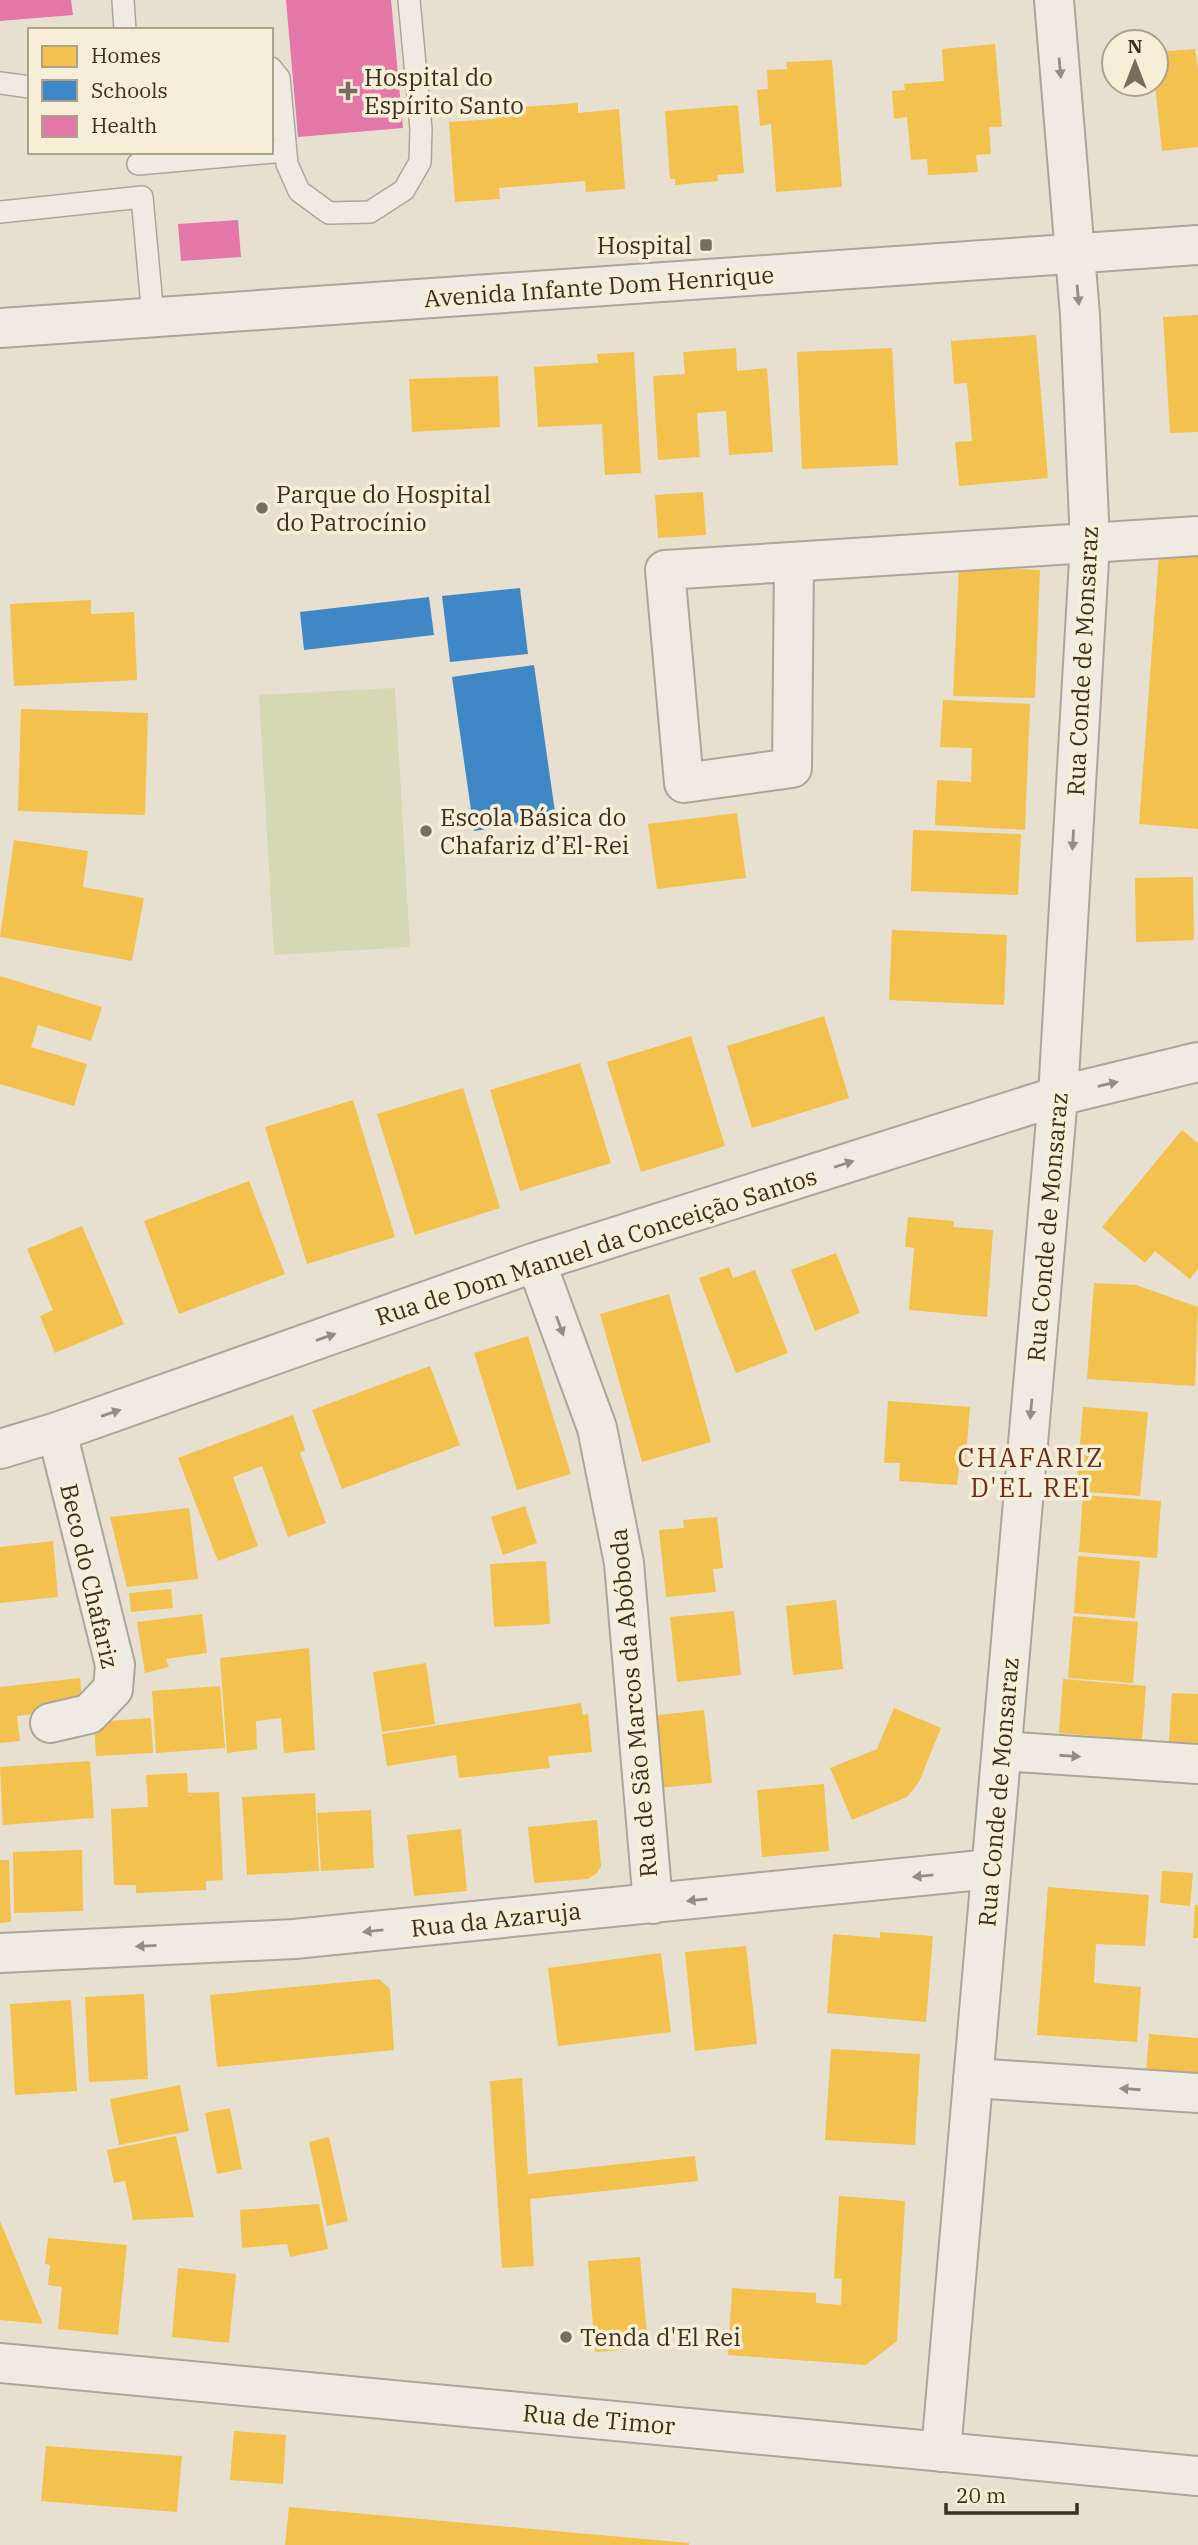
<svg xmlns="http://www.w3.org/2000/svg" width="1198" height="2545" font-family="'IBM Plex Serif',serif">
<rect width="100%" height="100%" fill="#e7e0d1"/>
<path fill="#d6d7b3" d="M 395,688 L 410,947 L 274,955 L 259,695 Z"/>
<path fill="#f2c14e" d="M 995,44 L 1002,127 L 989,127 L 991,154 L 976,155 L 978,172 L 928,175 L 927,159 L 911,160 L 907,117 L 894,119 L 892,91 L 905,90 L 904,84 L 944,81 L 942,49 Z
M 1195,49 L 1198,69 L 1198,147 L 1162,151 L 1155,84 L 1156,52 Z
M 832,60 L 842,187 L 776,192 L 771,124 L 760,126 L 757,90 L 768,89 L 767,70 L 787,69 L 786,62 Z
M 578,103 L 578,113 L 619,109 L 625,189 L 586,192 L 585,181 L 499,188 L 500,199 L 455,202 L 449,122 L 495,119 L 494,109 Z
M 738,105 L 744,173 L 717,175 L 718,181 L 675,185 L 675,179 L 670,179 L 665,111 Z
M 1198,315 L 1198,432 L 1170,433 L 1163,317 Z
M 1036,335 L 1048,478 L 959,486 L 955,442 L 972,441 L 967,383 L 954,384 L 951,341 Z
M 736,348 L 737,371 L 767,368 L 773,452 L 729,455 L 726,411 L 697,413 L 700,457 L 658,460 L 653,376 L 685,374 L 683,352 Z
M 892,348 L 898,465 L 802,469 L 797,352 Z
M 634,352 L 641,473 L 605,475 L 602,424 L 538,427 L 534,367 L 598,363 L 597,354 Z
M 498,376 L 500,427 L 412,432 L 409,379 Z
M 703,492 L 706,535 L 658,538 L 655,495 Z
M 1159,554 L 1198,557 L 1198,829 L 1139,824 Z
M 959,567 L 1040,570 L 1035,698 L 953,696 Z
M 91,600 L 91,614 L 134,612 L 137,680 L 14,686 L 10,604 Z
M 943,700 L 1030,704 L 1025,830 L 935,825 L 937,780 L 971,782 L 972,748 L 940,747 Z
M 21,709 L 148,713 L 145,815 L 18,811 Z
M 737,813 L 746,878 L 657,889 L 648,824 Z
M 913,830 L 1021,834 L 1018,895 L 911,891 Z
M 14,840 L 88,851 L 83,887 L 144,898 L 132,961 L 0,937 Z
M 1193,877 L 1194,940 L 1136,942 L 1135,878 Z
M 892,930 L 1007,935 L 1004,1005 L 889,1000 Z
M 0,976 L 102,1007 L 91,1041 L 38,1025 L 31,1047 L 87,1064 L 74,1106 L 0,1084 Z
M 824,1016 L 849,1098 L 752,1128 L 727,1046 Z
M 691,1036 L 725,1146 L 641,1172 L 607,1062 Z
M 580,1063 L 611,1163 L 520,1191 L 490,1090 Z
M 463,1088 L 500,1208 L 415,1235 L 377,1114 Z
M 353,1100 L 395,1237 L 307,1264 L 265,1127 Z
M 1182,1130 L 1198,1143 L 1198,1269 L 1190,1279 L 1155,1251 L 1145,1263 L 1102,1227 Z
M 249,1181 L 285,1274 L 179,1314 L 144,1221 Z
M 908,1217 L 954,1221 L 953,1227 L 993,1230 L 987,1317 L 909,1310 L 914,1248 L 905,1247 Z
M 82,1226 L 124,1324 L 55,1353 L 40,1316 L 53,1310 L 27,1249 Z
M 836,1253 L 860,1313 L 815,1331 L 791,1270 Z
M 729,1267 L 733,1278 L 755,1270 L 788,1353 L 736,1373 L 699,1278 Z
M 1094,1283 L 1136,1285 L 1198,1307 L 1195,1386 L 1087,1379 Z
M 669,1294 L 711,1442 L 642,1462 L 600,1314 Z
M 528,1336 L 571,1474 L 517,1490 L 474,1353 Z
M 430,1366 L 460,1445 L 342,1489 L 312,1410 Z
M 888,1401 L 970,1407 L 965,1469 L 959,1468 L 957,1485 L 899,1481 L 900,1463 L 884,1463 Z
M 1083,1407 L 1148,1412 L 1140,1496 L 1076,1491 Z
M 293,1415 L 305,1450 L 300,1453 L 326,1523 L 288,1537 L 262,1466 L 233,1477 L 258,1546 L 218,1561 L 178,1458 Z
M 1083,1495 L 1161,1501 L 1157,1558 L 1079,1552 Z
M 525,1506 L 537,1543 L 503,1555 L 491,1517 Z
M 189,1508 L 198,1579 L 127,1587 L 110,1517 Z
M 717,1517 L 723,1568 L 713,1569 L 716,1592 L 666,1597 L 659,1530 L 684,1528 L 683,1520 Z
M 53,1541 L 58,1597 L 0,1603 L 0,1547 Z
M 1078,1556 L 1140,1561 L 1135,1618 L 1074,1613 Z
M 546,1561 L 550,1624 L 494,1627 L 490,1564 Z
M 171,1589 L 173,1608 L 131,1612 L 129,1593 Z
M 836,1600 L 843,1669 L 793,1675 L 786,1606 Z
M 734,1611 L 741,1675 L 677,1682 L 670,1617 Z
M 202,1614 L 207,1653 L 166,1659 L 169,1667 L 145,1673 L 137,1622 Z
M 1073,1616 L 1138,1622 L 1133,1683 L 1068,1678 Z
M 309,1648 L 315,1750 L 284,1753 L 281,1718 L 256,1721 L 257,1749 L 227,1753 L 220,1658 Z
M 426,1663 L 435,1724 L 382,1732 L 373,1672 Z
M 80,1678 L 83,1709 L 17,1716 L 20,1741 L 0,1743 L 0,1687 Z
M 1063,1679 L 1146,1686 L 1142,1740 L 1059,1733 Z
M 220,1686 L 225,1748 L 156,1753 L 152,1691 Z
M 1172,1693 L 1198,1694 L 1198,1745 L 1169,1743 Z
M 581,1703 L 583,1715 L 588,1714 L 592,1752 L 548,1756 L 550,1768 L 459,1778 L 456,1755 L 387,1766 L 382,1734 Z
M 894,1708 L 941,1728 L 919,1782 L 907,1797 L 852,1820 L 830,1768 L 877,1749 Z
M 704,1710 L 712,1783 L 658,1788 L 650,1716 Z
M 151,1718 L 153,1753 L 96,1756 L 94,1722 Z
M 90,1761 L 94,1818 L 3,1825 L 0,1767 Z
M 187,1773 L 188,1793 L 219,1792 L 223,1880 L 206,1881 L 206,1890 L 136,1893 L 136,1885 L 114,1885 L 111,1809 L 148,1807 L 146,1775 Z
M 824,1784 L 829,1851 L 762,1857 L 757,1790 Z
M 315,1793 L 319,1871 L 247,1875 L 242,1797 Z
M 371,1810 L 374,1868 L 321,1871 L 317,1813 Z
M 597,1820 L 601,1866 L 597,1873 L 588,1879 L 534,1883 L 528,1827 Z
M 461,1829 L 467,1891 L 414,1896 L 407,1835 Z
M 82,1850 L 83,1911 L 14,1913 L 13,1852 Z
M 0,1860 L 9,1860 L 11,1922 L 0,1923 Z
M 1162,1871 L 1193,1873 L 1190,1906 L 1160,1903 Z
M 1048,1887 L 1149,1895 L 1145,1946 L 1096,1944 L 1094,1983 L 1141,1987 L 1137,2042 L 1037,2035 Z
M 1195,1905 L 1198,1905 L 1198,1938 L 1193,1938 Z
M 880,1932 L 933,1936 L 926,2022 L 827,2013 L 833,1934 L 880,1938 Z
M 746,1946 L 757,2044 L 695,2051 L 685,1952 Z
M 661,1953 L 671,2032 L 558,2046 L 548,1968 Z
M 379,1979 L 390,1989 L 394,2050 L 217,2067 L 210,1995 Z
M 144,1994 L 148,2079 L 89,2082 L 85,1997 Z
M 71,2000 L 77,2091 L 15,2095 L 10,2004 Z
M 1149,2034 L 1198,2038 L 1198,2075 L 1146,2071 Z
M 831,2049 L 920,2054 L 915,2145 L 825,2140 Z
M 522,2078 L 528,2174 L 695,2156 L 698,2181 L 530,2199 L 534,2266 L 502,2268 L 490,2081 Z
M 180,2085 L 189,2131 L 119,2145 L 110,2099 Z
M 230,2108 L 242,2169 L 217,2174 L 205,2113 Z
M 176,2136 L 194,2217 L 133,2220 L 125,2181 L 114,2183 L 107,2150 Z
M 329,2137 L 348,2221 L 327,2226 L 309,2142 Z
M 839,2196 L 905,2201 L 897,2341 L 866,2365 L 728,2355 L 732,2288 L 816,2293 L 816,2303 L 841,2305 L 842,2279 L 834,2278 Z
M 319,2204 L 328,2249 L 290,2257 L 287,2244 L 242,2248 L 240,2210 Z
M 0,2221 L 43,2324 L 0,2320 Z
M 48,2238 L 127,2245 L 118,2335 L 58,2329 L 62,2287 L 48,2285 L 50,2265 L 45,2264 Z
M 640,2257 L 648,2348 L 595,2352 L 588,2261 Z
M 178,2268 L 236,2274 L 229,2343 L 172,2337 Z
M 234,2431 L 286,2435 L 283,2484 L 230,2480 Z
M 46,2446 L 182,2456 L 177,2512 L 41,2501 Z
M 289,2507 L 689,2543 L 689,2545 L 285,2545 Z"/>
<path fill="#3f88c5" d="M 520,588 L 528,654 L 450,662 L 442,596 Z
M 429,597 L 434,635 L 304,650 L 300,612 Z
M 534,665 L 556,819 L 474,831 L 452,677 Z"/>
<path fill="#e377a8" d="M 0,0 L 71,0 L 73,15 L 0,21 Z
M 286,0 L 391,0 L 403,128 L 298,137 Z
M 238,220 L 241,257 L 181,261 L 178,224 Z"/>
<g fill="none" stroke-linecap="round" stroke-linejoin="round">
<g stroke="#ada599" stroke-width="24">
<path id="service" d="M 123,0 L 125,30
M 271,68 L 279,78 L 287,164 L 299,191 L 329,213 L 370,212 L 404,190 L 420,162 L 421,129 L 409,0
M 0,83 L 30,87
M 138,164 L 285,151
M 0,212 L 142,197 L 153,317"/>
</g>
<g stroke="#ada599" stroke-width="42">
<path id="minor" d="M 0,328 L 1198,245
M 794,562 L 792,768 L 684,783 L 665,570 L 1198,536
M 536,1262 L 597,1428 L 624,1563 L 653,1904
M 0,1449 L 57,1432 L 536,1262 L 1058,1096 L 1198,1062
M 50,1723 L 89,1714 L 113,1689 L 115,1665 L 57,1432
M 1002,1751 L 1198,1764
M 0,1953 L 294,1939 L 991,1869
M 973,2078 L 1198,2093
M 0,2363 L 1198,2476
M 941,2452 L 1058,1096 L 1090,543 L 1080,315 L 1054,0"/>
</g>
<use href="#service" stroke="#efebe3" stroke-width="21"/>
<use href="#minor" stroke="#efebe3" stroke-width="38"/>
</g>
<defs><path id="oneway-solid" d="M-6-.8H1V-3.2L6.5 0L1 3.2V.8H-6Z" transform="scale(1.75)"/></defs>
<g fill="#968c82">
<use href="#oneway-solid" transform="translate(1060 68) rotate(85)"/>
<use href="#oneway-solid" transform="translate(1078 295) rotate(85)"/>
<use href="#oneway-solid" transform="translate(1073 840) rotate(93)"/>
<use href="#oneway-solid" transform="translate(1108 1084) rotate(-13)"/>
<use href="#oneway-solid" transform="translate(844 1164) rotate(-18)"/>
<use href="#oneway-solid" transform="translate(560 1326) rotate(70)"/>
<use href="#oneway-solid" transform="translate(326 1337) rotate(-19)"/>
<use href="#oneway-solid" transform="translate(1031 1409) rotate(95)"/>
<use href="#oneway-solid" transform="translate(111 1413) rotate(-19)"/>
<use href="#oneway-solid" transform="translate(1070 1756) rotate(4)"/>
<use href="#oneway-solid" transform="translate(923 1876) rotate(174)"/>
<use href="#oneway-solid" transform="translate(697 1900) rotate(174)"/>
<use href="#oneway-solid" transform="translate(373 1931) rotate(174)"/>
<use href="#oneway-solid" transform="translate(146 1946) rotate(177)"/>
<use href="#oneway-solid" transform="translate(1130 2089) rotate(-176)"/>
</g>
<g fill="#786c5e" stroke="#f7eed8" stroke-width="2.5">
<path d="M344.5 80.5h7v7h7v7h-7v7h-7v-7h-7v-7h7z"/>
<rect x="699" y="238" width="14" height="14" rx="3.5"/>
<circle cx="262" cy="508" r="7"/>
<circle cx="426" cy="831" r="7"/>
<circle cx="566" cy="2337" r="7"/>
</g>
<g text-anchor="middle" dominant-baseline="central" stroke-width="7" stroke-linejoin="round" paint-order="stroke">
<g font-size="24" fill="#3d2e20" stroke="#f7eed8" text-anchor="start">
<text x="364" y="77">Hospital do<tspan x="364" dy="28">Espírito Santo</tspan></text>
<text x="692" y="245" text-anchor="end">Hospital</text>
<text x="276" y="494">Parque do Hospital<tspan x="276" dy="28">do Patrocínio</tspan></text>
<text x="440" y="817">Escola Básica do<tspan x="440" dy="28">Chafariz d’El-Rei</tspan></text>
<text x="580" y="2337">Tenda d'El Rei</text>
</g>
<g font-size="24" fill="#3d2e20" stroke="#f7eed8">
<text transform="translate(599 286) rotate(-4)">Avenida Infante Dom Henrique</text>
<text transform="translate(1082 661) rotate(-87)">Rua Conde de Monsaraz</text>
<text transform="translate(1047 1227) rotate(-85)">Rua Conde de Monsaraz</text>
<text transform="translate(596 1246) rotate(-18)">Rua de Dom Manuel da Conceição Santos</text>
<text transform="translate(90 1576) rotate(77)">Beco do Chafariz</text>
<text transform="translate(633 1703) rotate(-95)">Rua de São Marcos da Abóboda</text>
<text transform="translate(998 1792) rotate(-85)">Rua Conde de Monsaraz</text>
<text transform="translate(496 1919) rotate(-6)">Rua da Azaruja</text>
<text transform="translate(599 2419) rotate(5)">Rua de Timor</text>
</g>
<g font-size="26" letter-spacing="2" fill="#6b2e1e" stroke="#f7eed8">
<text x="1031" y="1457">CHAFARIZ<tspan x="1031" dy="30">D'EL REI</tspan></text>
</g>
</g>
<rect x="28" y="28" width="245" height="126" fill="#f7eed8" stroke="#ada18e" stroke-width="2"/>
<rect x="42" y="46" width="35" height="21" fill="#f2c14e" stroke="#ada18e" stroke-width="2"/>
<text x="91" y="63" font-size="21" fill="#3d2e20">Homes</text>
<rect x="42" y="80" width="35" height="21" fill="#3f88c5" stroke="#ada18e" stroke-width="2"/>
<text x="91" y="98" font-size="21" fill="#3d2e20">Schools</text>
<rect x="42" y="116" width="35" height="21" fill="#e377a8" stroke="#ada18e" stroke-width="2"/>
<text x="91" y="133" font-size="21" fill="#3d2e20">Health</text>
<g transform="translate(1135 63)"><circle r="33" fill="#f7eed8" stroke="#ada18e" stroke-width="2"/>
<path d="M0-5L12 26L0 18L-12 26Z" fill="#786c5e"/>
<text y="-10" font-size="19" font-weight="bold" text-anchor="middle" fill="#3d2e20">N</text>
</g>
<path d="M946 2503v10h131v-10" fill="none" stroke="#3d2e20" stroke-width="3.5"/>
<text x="956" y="2503" font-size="21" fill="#3d2e20" stroke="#f7eed8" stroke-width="5" paint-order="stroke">20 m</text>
</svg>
